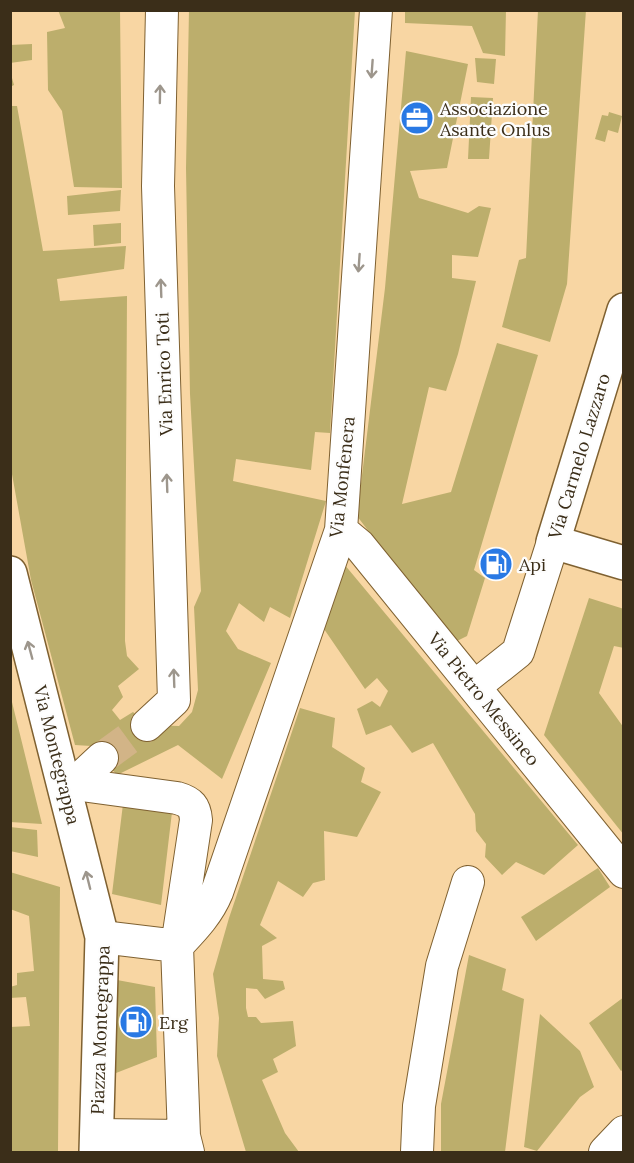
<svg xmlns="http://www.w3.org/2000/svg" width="634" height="1163" font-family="Lora,serif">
<rect width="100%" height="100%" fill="#f8d6a3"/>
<path fill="#bcae6c" d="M 58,10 L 120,10 L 122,188 L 74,187 L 62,111 L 48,90 L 47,32 L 65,28 Z
M 189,10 L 355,10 L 330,433 L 315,432 L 311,470 L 236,459 L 233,481 L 326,501 L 290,618 L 270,607 L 264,622 L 239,603 L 226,631 L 238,649 L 271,663 L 222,779 L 178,745 L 117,775 L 91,746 L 75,745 L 31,580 L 10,463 L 10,106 L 17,106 L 43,251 L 126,246 L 124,269 L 57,279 L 60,301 L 127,296 L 125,641 L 127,656 L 139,669 L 118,686 L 123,697 L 112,710 L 120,720 L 133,712 L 147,725 L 179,726 L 192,712 L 198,690 L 194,607 L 201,591 L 190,394 L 186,168 Z
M 405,10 L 506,10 L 505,56 L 483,53 L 472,26 L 405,23 Z
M 538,10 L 586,10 L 567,284 L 550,342 L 502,327 L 519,260 L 526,258 Z
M 32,44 L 32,60 L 10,63 L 10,45 Z
M 406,51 L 468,64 L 447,168 L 410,171 L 419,198 L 468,213 L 479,206 L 491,208 L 478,257 L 452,255 L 452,278 L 476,281 L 458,354 L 446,391 L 429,387 L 402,504 L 451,492 L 497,343 L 538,355 L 474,570 L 485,578 L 467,636 L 453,643 L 357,516 L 385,288 Z
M 475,58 L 496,59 L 494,84 L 477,82 Z
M 10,71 L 14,85 L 10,87 Z
M 471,97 L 493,98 L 489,159 L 468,159 Z
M 609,112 L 622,116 L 618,133 L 608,130 L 605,142 L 595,139 L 602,115 L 608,116 Z
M 121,190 L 120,211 L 68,215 L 67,196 Z
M 121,223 L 121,243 L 94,246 L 93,225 Z
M 344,564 L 578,845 L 544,875 L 516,862 L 502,875 L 485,857 L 486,844 L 476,831 L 475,814 L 433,743 L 412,753 L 391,725 L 366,735 L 357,709 L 372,701 L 380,707 L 388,691 L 377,678 L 365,689 L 324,629 Z
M 589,598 L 624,609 L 624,648 L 614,646 L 599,693 L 624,728 L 624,835 L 544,735 Z
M 10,698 L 11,698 L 42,824 L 10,822 Z
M 300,708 L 335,718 L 332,747 L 365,768 L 361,782 L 381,792 L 357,837 L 324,831 L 325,880 L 313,883 L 303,897 L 278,881 L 260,925 L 277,938 L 262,946 L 263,979 L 283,981 L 285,989 L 265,999 L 257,989 L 246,988 L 246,1008 L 248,1017 L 256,1017 L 261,1023 L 293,1021 L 296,1046 L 273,1059 L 278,1072 L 262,1080 L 285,1133 L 299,1152 L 246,1152 L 217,1056 L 219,1018 L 213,974 L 229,918 Z
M 123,804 L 172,812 L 161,905 L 112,894 Z
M 10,827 L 37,830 L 38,857 L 10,851 Z
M 598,868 L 610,887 L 536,941 L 521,917 Z
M 10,872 L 60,887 L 58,1152 L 10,1152 L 10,1027 L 30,1026 L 26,997 L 10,998 L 10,987 L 17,985 L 17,973 L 34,971 L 29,916 L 10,909 Z
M 469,955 L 506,969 L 502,990 L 524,999 L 505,1152 L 441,1152 L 441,1104 Z
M 117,980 L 155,987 L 157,1057 L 116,1073 Z
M 624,997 L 624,1069 L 621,1071 L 589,1023 Z
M 540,1014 L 580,1051 L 594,1087 L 580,1097 L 537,1151 L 524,1147 Z"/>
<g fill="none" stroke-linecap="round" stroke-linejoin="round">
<path stroke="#d2b487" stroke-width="32" stroke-dasharray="32 16" stroke-linecap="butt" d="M 102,758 L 147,725"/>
<g stroke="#7f6131" stroke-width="34">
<path id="minor" d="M 341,530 L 359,545 L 624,872
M 474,687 L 518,652 L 553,542
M 147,725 L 174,700 L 158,186 L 162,10
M 74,784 L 177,798 C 191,802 195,807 196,820 L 177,946
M 66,789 L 74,784 L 102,758
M 102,937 L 177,946 L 184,1136 L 188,1152
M 177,946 C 193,929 208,914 217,892 L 341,530 L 376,10
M 97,1135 L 184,1136
M 417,1152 L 419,1106 L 442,966 L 468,882
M 605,1152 L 624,1132"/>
</g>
<g stroke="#7f6131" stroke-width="36">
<path id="tertiary" d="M 624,310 L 553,542 L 624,563
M 10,573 L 102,937 L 96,1152"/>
</g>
<use href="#minor" stroke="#fff" stroke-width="32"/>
<use href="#tertiary" stroke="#fff" stroke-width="33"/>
</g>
<defs><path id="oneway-shaft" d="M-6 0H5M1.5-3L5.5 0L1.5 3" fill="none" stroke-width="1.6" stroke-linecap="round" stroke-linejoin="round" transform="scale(1.5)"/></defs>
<g stroke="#9d968c">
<use href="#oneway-shaft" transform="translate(372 69) rotate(94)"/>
<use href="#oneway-shaft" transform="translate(160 94) rotate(-89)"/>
<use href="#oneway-shaft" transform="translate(359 263) rotate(94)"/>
<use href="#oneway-shaft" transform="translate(161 288) rotate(-92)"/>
<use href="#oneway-shaft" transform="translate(167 483) rotate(-92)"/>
<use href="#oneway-shaft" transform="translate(30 650) rotate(-105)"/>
<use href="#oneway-shaft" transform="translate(174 678) rotate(-92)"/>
<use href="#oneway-shaft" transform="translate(88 880) rotate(-104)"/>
</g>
<defs>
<g id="office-disc" transform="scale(1.725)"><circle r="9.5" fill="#2979e4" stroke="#fdfdfd"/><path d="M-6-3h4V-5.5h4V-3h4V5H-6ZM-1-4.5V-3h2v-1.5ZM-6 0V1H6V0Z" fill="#fff"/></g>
<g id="fuel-disc" transform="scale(1.725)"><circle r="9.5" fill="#2979e4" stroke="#fdfdfd"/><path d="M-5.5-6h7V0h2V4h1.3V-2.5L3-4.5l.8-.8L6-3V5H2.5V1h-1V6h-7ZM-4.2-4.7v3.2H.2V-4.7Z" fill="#fff"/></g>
</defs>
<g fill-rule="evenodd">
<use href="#office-disc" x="417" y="118"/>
<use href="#fuel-disc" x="496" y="564"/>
<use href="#fuel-disc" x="136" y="1022"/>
</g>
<g text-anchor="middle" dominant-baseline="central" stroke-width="4.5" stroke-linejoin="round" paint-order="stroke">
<g font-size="18" fill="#3b2e19" stroke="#fdfdfd" text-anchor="start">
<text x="440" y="108">Associazione<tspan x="440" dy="21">Asante Onlus</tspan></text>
<text x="519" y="564">Api</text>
<text x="159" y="1022">Erg</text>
</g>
<g font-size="18" fill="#3b2e19" stroke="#fdfdfd">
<text transform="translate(164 374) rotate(-92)">Via Enrico Toti</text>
<text transform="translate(579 456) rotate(-73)">Via Carmelo Lazzaro</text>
<text transform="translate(342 477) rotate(-84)">Via Monfenera</text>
<text transform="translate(484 699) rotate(51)">Via Pietro Messineo</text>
<text transform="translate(57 755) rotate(76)">Via Montegrappa</text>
<text transform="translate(100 1030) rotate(-88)">Piazza Montegrappa</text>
</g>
</g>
<rect width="634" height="1163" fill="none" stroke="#3b2e19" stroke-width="24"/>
</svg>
